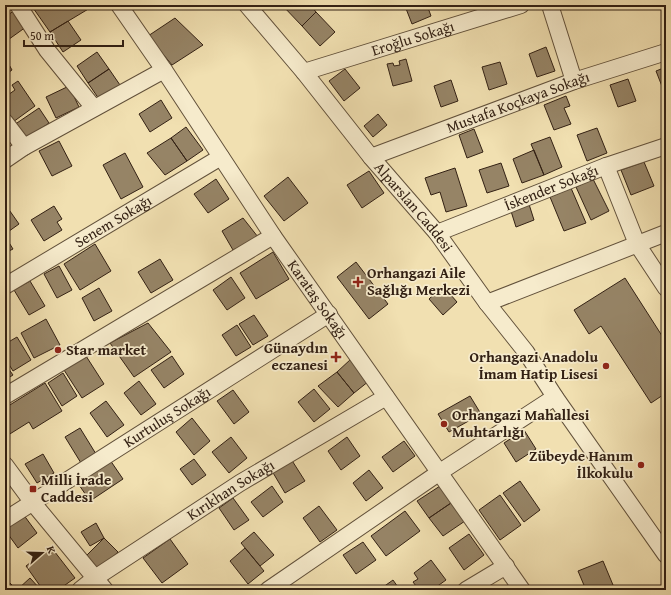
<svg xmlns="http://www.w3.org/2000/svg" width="671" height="595" font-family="'Gentium Book Plus',serif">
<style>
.building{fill:#968466;stroke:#332114}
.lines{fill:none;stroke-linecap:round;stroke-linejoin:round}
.minor-casing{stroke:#62513b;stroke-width:18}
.minor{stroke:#f6ebcc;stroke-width:16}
.poi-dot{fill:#8f2418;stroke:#f6ebcc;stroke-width:1.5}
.labels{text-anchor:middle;stroke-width:3.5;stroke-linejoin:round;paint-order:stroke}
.street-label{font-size:15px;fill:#332114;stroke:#f6ebcc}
.poi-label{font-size:15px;font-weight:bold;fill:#332114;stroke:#f6ebcc;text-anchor:start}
</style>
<rect width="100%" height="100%" fill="#f1e0b1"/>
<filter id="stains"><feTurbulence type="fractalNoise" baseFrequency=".005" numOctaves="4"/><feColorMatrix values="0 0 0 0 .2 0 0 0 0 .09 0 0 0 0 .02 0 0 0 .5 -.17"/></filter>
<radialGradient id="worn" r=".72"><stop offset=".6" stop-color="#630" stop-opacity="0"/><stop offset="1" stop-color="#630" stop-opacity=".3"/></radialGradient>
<path class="building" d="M31,5H95L50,32Z
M282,5H314L312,7L316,12L302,26Z
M407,5H427L431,16L412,24L405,6Z
M15,10L26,27L5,42V17Z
M316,12L335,32L320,46L302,26Z
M175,18L203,45L172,65L148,36Z
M68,21L81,40L63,52L50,32Z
M546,47L555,71L537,77L529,54Z
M97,52L109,69L88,83L77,66Z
M5,53L9,60L7,61L12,70L5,75Z
M406,59L412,81L393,86L387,64L393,63L394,66L400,65L399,61Z
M500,62L507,84L489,90L482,67Z
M666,67V93L665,94L656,71Z
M109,69L120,85L99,99L88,83Z
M345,69L360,88L344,101L329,81Z
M628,79L636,101L618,107L610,85Z
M451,80L458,101L441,107L434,86Z
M18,81L35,106L13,122L5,111V97L15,90L12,85Z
M69,86L79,107L56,118L46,97Z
M566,96L570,106L564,108L571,124L554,130L544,105Z
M161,100L172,118L150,132L139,114Z
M39,108L49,123L25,140L14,125Z
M378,114L387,125L373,137L364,126Z
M186,127L203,150L187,161L171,138Z
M597,128L607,153L587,161L577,135Z
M474,129L483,152L467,158L459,135Z
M550,137L562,167L544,175L531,144Z
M171,138L187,161L165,175L147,153Z
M5,139L10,147L5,150Z
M59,141L72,166L52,176L39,151Z
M534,150L544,175L522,183L513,159Z
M125,153L143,187L121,199L103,165Z
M644,162L654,186L631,195L621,170Z
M501,163L509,186L487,193L479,170Z
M455,168L467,206L446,212L440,192L431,195L425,178Z
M369,171L384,193L362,208L347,185Z
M288,177L308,203L284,221L264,196Z
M216,179L229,199L208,213L194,194Z
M593,179L609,211L591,220L576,187Z
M571,188L586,223L564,231L550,197Z
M528,201L534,220L516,227L510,208Z
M5,204L19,224L5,234Z
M54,206L62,219L57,222L62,230L44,241L31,220Z
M243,218L258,237L245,245L233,250L222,231Z
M8,241L13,249L5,253V243Z
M95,244L111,271L80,290L64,264Z
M273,252L289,279L256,299L240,273Z
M160,259L173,280L151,293L138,272Z
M356,262L388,304L369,319L337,277Z
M59,266L72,290L57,298L44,274Z
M231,277L245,298L227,310L213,290Z
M625,278L666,342V393L651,403L601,326L589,334L574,310Z
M30,281L45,306L29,315L14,290Z
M443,286L457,302L443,315L429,299Z
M99,288L112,311L94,321L82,298Z
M254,315L268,336L253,345L239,324Z
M46,319L60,345L34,358L21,333Z
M148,323L171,352L134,377L110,343Z
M237,325L251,347L236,356L222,335Z
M17,337L31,360L13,371L5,358V344Z
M86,356L104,384L82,398L64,370Z
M172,356L184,374L164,388L151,370Z
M351,359L369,381L354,393L337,372Z
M5,364L13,375L5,380Z
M337,372L354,393L338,407L318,386Z
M63,373L77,396L62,406L48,383Z
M139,381L156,404L141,415L124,393Z
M45,383L62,411L33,429L29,422L5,437V408Z
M314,389L330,409L314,422L298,402Z
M233,390L249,412L234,424L217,401Z
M470,396L481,414L449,432L438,414Z
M106,401L124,425L107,437L90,413Z
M192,418L210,441L194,455L176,432Z
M80,428L96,454L81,463L65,437Z
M524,430L536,449L516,462L504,443Z
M231,437L247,458L229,473L212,452Z
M347,437L360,456L341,470L328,451Z
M404,441L415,456L393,472L382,457Z
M43,454L54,473L37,483L25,464Z
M194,459L206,475L192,485L180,469Z
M291,459L305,481L285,493L272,471Z
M110,460L123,479L90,501L77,482Z
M369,470L383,488L366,501L353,483Z
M520,481L540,510L524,522L503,493Z
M272,486L283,502L263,517L251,502Z
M440,486L451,503L429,518L417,501Z
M500,495L521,525L500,540L479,510Z
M233,498L249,520L234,530L219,508Z
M451,503L465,521L443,536L429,518Z
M319,506L337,530L320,542L303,518Z
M405,511L420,531L386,556L371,536Z
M23,514L37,533L18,548L5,530V527Z
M96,523L104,538L90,546L81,532Z
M254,532L274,555L260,566L241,543Z
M469,534L484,555L464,570L449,548Z
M104,538L118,552L99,570L86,556Z
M170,539L188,564L162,583L143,558Z
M363,542L376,560L356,574L343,555Z
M51,547L75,578L58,590H43L26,566Z
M245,548L264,571L248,584L230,561Z
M431,560L446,580L432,590H419L413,582L418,579L414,573Z
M603,561L613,585L602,590H586L578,571Z
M30,578L41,590H19L18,589Z
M393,580L400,590H379Z
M10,583L17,590H5V588Z"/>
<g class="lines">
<defs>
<g id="minor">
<path d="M18,5L47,50L94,108"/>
<path id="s1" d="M119,5L164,70L273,236L522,590"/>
<path id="s2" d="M247,5L304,72L371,157L437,233L487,303L526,352L555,397L666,555"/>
<path d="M550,5L574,81"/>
<path id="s3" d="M304,72L521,5"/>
<path d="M5,122L24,147"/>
<path id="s4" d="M371,157L574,81L666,52"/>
<path d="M5,160L24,147L164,70"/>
<path d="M606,166L637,244L666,288"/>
<path id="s5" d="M437,233L606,166L666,146"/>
<path id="s6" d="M5,286L221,157"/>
<path d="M487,303L666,233"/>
<path d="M5,396L273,236"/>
<path d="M5,465L33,503L105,590"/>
<path id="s7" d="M5,520L329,314"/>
<path id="s8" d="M80,590L95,578L240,483L386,397"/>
<path d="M268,590L440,472L555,397"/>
<path d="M466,590L506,566"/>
</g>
</defs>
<use href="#minor" class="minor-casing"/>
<use href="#minor" class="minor"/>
</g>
<g class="poi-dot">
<path d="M356 276h4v4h4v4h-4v4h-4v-4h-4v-4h4z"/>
<circle cx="58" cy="350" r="4"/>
<path d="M334 351h4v4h4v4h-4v4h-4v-4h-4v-4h4z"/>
<circle cx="606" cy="366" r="4"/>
<circle cx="444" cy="424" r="4"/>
<circle cx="641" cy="465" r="4"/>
<rect x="29" y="485" width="8" height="8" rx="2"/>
</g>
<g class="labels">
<g class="street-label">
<text dy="5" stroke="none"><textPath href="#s3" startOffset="114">Eroğlu Sokağı</textPath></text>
<text dy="5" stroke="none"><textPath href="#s4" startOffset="157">Mustafa Koçkaya Sokağı</textPath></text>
<text dy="5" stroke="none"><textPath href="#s5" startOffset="123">İskender Sokağı</textPath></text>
<text dy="5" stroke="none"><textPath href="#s2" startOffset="262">Alparslan Caddesi</textPath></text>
<text dy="5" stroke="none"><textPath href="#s6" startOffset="126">Senem Sokağı</textPath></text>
<text dy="5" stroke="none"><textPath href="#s1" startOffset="355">Karataş Sokağı</textPath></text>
<text dy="5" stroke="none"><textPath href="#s7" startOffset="192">Kurtuluş Sokağı</textPath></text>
<text dy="5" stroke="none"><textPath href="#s8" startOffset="181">Kırıkhan Sokağı</textPath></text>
</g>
<g class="poi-label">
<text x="367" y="278">Orhangazi Aile<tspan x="367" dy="17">Sağlığı Merkezi</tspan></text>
<text x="328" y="353" text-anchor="end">Günaydın<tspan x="328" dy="17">eczanesi</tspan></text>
<text x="66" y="355">Star market</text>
<text x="598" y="362" text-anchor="end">Orhangazi Anadolu<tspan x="598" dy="17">İmam Hatip Lisesi</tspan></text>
<text x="452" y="420">Orhangazi Mahallesi<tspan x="452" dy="17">Muhtarlığı</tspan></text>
<text x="633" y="461" text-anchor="end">Zübeyde Hanım<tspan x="633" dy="17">İlkokulu</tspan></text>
<text x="41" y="485">Milli İrade<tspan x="41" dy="17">Caddesi</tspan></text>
</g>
</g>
<rect width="671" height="595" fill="none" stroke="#f1e0b1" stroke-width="20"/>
<rect x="6" y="6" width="659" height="583" fill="none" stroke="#332114" stroke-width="2"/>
<rect x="10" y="10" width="651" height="575" fill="none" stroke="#332114"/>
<g transform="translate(42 553) rotate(70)" stroke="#f6ebcc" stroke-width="3" paint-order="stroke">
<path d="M0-3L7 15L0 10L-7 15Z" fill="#332114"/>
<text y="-6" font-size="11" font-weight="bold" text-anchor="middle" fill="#332114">K</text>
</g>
<path d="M24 40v6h99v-6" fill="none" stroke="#332114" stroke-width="2"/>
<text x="30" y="40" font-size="12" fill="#332114" stroke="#f6ebcc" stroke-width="3" paint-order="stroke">50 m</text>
<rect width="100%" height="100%" filter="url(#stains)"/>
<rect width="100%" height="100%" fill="url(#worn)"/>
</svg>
